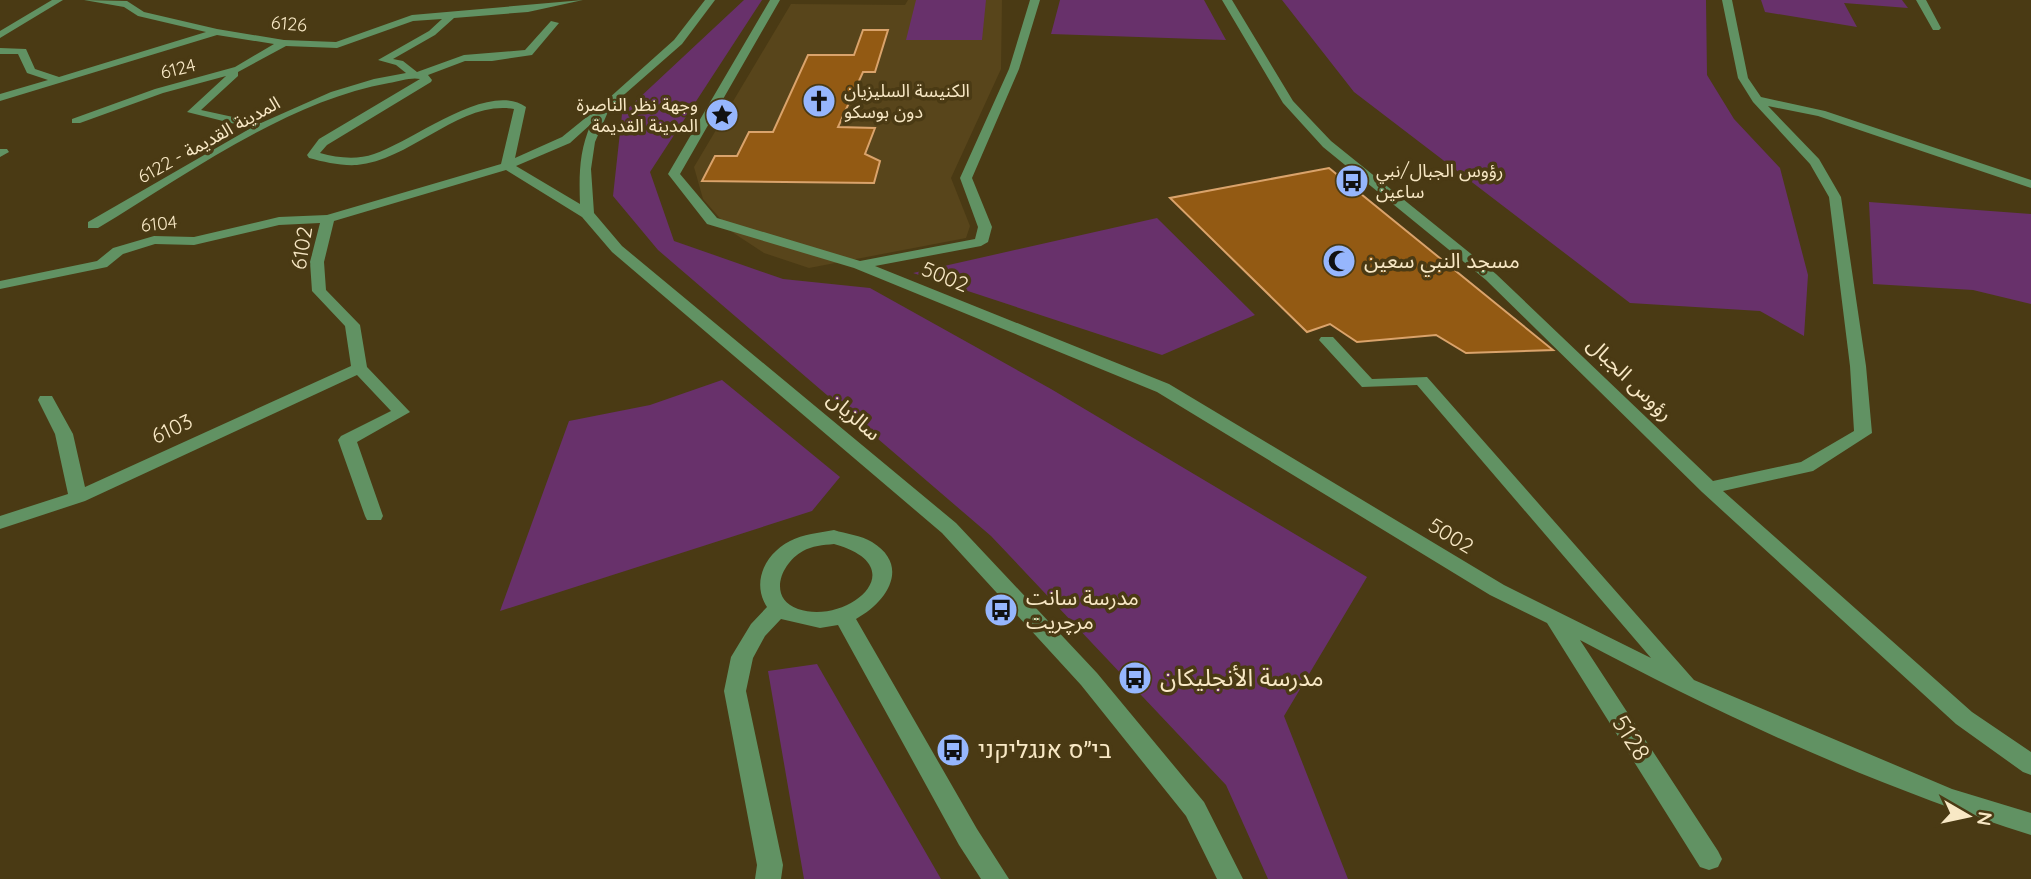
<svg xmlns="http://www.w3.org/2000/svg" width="2031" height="879" font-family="Quicksand,'Noto Sans Arabic',Heebo,sans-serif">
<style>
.built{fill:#58451b}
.green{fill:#68316b}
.building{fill:#935a13;stroke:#daa36b;stroke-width:2}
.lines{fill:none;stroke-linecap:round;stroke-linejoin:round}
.minor{fill:#619263;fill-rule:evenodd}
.labels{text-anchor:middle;stroke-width:7;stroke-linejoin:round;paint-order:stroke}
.far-street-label{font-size:18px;fill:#f8e8c5;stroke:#4a3a14}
.far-poi-label{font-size:18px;fill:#f8e8c5;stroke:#4a3a14;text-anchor:start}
.street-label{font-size:21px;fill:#f8e8c5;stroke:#4a3a14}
.poi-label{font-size:21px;fill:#f8e8c5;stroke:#4a3a14;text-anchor:start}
.near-poi-label{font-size:24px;fill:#f8e8c5;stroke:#4a3a14;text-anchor:start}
.near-street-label{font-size:24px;fill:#f8e8c5;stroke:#4a3a14}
</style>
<rect width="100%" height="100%" fill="#4a3a14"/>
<path class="built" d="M908,0H1002L1001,69L951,178L970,226L966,238L809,268L764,253L732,232L703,199L694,167L791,4L905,5Z"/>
<path class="green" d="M744,0H762L650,172L674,241L783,279L870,288L1051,389L1367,577L1284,716L1348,879H1268L1226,785L991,536L658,250L613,196L622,114Z
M916,0H986L982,40H906Z
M1060,0H1204L1226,40L1051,34Z
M1282,0H1706L1707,75L1734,119L1780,168L1808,275L1804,336L1760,311L1630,303L1354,92Z
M1761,0H1902L1908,8L1844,3L1857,27L1765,12Z
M1869,202L2031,214V304L1973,290L1873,284Z
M1157,218L1255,315L1162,355L913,273Z
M722,380L840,477L812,511L500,611L569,421L650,405Z
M817,664L941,879H804L768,671Z"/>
<path class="building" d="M863,30H888L875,72H863L838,127L875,128L865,154L880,161L874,183L702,181L715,156H737L749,132H773L808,55H854Z
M1329,168L1553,350L1466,353L1436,335L1357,342L1330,324L1307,332L1170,198Z"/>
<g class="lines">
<path class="minor" d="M52,0H63L0,38V31Z
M84,0L127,1L144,12L217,29L284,40L336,42L412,15L583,0L528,12L454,18L435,35L393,59L403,61L417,72L464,55L525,50L551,21L559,23L532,55L492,61H465L428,75L432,80L431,82L327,145L320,153C338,158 357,160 374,154C412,142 488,80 526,107L515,158L562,137L599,107L674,40L705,0H715L682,44L610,107L595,142L591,169L594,213L622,246L956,523L1097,673L1204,802L1243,879H1217L1186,816L1081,685L942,533L612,252L582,217L506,170L334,221L324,262L326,290L360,325L367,367L410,412L357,442L383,516L381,520H367L365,516L338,440L341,436L391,411L357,375L85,501L0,529V516L68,494L55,434L38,400L40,396H52L73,434L85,487L351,366L345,326L312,291L310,262L320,223L279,225L194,245L155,244L123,254L107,267L0,289V281L97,261L113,248L154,236L194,237L279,217L327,215L501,164L514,109C460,100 412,160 357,165C341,166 324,162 309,158L307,155L319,139L420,79C412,77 399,81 389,83C287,101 186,175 98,228H88V222L251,128L187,112L226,76L163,93L80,123H72V119L155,89L235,67L274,44L217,35L0,101V94L48,80L27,73L18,54H0V48L26,49L35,69L59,77L206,32L138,16L124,7ZM442,19L429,31L378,60L396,65L406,73L374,79L331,92L261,123L201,110L238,76V72L286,46L337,48L413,21ZM591,124C579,151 579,175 580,204L516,166L570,143Z
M770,0H780L680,174L717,218L860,261L975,239L978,227L960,178L1009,69L1030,0H1040L1019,69L972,178L992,227L988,242L981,246L875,266L1169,384L1504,585L1651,658L1417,385L1362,387L1319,340L1321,337H1333L1372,379L1427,377L1694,680L1952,789L2031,813V835C1875,786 1724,717 1580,640L1718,851L1722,859L1718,867L1709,870L1700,867L1547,623L1490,595L1157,392L854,268L707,224L668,174Z
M1222,0H1232L1293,101L1331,141L1496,274L1713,481L1801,462L1854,431L1850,366L1829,197L1810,164L1753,102L1738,78L1722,0H1732L1748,78L1761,97L1825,111L2031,180V188L1818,116L1768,106L1819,159L1841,197L1866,366L1872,433L1813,471L1723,491L1972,712L2031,752V775L2023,772L1956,724L1702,492L1486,280L1323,147L1283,103Z
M1916,0H1926L1941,28L1939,30H1933Z
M0,149H7L9,152L0,157Z
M834,530C846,534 861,535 872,542C911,566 887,602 856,619L977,829L1009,879H981L959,845L838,625L820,628L781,619L765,636L753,658L746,691L783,865L781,879H755L757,865L724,691L731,657L751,624L767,607C751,582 765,554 790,541C803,534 819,533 834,530ZM834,544C917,567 847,626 798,609C767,598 781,563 803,551C812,546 823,545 834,544Z"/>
</g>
<defs>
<symbol id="church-disc" viewBox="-11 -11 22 22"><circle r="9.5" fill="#96b6fd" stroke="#4a3a14"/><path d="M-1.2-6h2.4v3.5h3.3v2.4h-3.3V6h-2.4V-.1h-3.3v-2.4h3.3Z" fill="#111"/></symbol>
<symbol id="sight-disc" viewBox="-11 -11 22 22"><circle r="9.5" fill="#96b6fd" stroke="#4a3a14"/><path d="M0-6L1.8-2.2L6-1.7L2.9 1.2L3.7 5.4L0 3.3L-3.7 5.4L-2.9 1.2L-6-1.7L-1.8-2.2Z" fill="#111"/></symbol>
<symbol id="bus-disc" viewBox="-11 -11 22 22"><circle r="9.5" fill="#96b6fd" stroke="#4a3a14"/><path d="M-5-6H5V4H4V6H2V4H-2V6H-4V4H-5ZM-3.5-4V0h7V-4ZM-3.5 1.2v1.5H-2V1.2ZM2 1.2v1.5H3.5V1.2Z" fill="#111"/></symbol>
<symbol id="mosque-disc" viewBox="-11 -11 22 22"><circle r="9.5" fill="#96b6fd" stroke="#4a3a14"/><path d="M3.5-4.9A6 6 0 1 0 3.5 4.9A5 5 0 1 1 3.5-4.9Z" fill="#111"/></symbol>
</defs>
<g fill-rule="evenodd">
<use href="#church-disc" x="800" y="82" width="38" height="38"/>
<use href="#sight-disc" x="703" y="96" width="38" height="38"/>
<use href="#bus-disc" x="1333" y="162" width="38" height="38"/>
<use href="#mosque-disc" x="1320" y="242" width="38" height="38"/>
<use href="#bus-disc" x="982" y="591" width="38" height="38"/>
<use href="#bus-disc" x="1116" y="659" width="38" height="38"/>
<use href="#bus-disc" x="934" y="731" width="38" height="38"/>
</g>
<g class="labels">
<g class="far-street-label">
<text transform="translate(289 24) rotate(5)" y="6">6126</text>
<text transform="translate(178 69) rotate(-14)" y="6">6124</text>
<text transform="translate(209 140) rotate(-29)" y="6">المدينة القديمة - 6122</text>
<text transform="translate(159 224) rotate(-6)" y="6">6104</text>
</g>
<g class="far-poi-label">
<text x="844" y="97">الكنيسة السليزيان<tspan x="844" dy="21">دون بوسكو</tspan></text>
<text x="698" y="111" text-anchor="end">وجهة نظر الناصرة<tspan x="698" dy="21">المدينة القديمة</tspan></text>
<text x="1376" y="177">رؤوس الجبال/نبي<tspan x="1376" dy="21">ساعين</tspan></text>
</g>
<g class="street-label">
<text transform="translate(302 248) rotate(-81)" y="7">6102</text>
<text transform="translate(945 277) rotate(22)" y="7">5002</text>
<text transform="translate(1630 379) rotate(44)" y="7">رؤوس الجبال</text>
<text transform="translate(854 416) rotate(41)" y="7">سالزيان</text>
<text transform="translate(172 429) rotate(-25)" y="7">6103</text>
<text transform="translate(1451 536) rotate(31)" y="7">5002</text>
</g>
<g class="poi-label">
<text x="1364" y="268">مسجد النبي سعين</text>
<text x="1026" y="605">مدرسة سانت<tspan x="1026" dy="24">مرچريت</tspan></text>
</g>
<g class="near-poi-label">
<text x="1160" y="686">مدرسة الأنجليكان</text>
<text x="978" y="758">בי״ס אנגליקני</text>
</g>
<g class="near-street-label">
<text transform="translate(1631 738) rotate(57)" y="8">5128</text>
</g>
</g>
<g transform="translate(1968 816) rotate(99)" stroke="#4a3a14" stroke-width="5" paint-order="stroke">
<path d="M0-5L12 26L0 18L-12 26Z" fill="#f8e8c5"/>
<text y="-10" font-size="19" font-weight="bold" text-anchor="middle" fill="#f8e8c5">N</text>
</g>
</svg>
